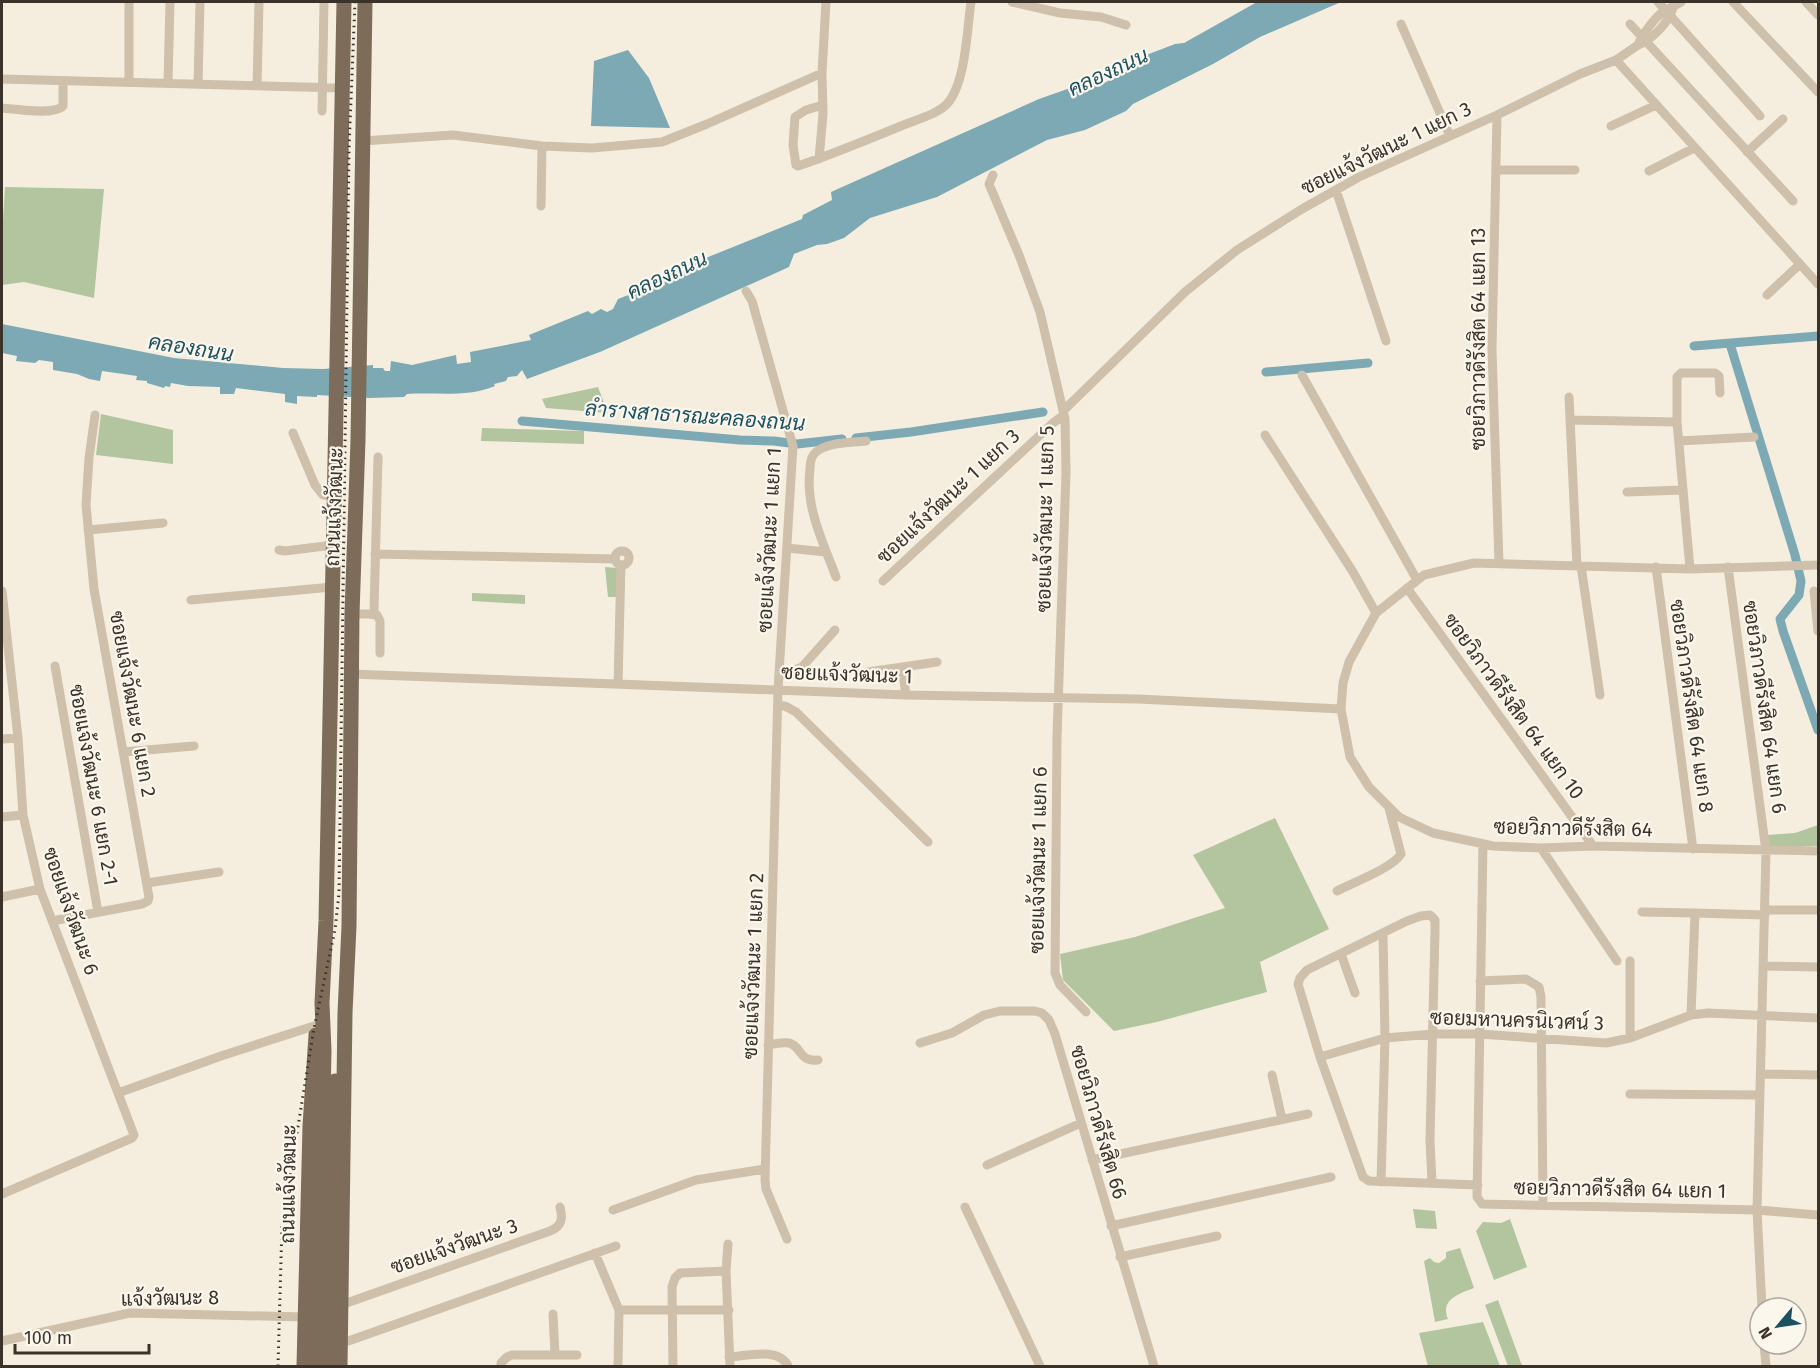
<svg xmlns="http://www.w3.org/2000/svg" width="1820" height="1368" font-family="'Fira Sans',Sarabun,sans-serif">
<style>
.green{fill:#b2c59e}
.water{fill:#7ca9b4}
.lines{fill:none;stroke-linecap:round;stroke-linejoin:round}
.canal{stroke:#7ca9b4;stroke-width:9}
.minor{stroke:#cec0aa;stroke-width:9}
.primary{stroke:#7e6c5a;stroke-width:15}
.rail{stroke:#3b322a;stroke-width:3;stroke-dasharray:1.5 4.5;stroke-linecap:butt}
.labels{text-anchor:middle;stroke-width:4.5;stroke-linejoin:round;paint-order:stroke}
.street-label{font-size:20px;fill:#3b322a;stroke:#fbf7ed}
.water-label{font-size:21px;font-style:italic;fill:#1c5160;stroke:#fbf7ed}
</style>
<rect width="100%" height="100%" fill="#f5eedf"/>
<path class="green" d="M5,187L104,189L94,298L24,282L2,285V237Z
M598,387L608,413L546,408L542,399Z
M101,414L173,430V464L96,455Z
M482,428L584,431V444L481,441Z
M605,567L618,568L617,597H608Z
M472,593L525,595V604L472,601Z
M1275,818L1329,929L1260,962L1267,992L1157,1022L1114,1031L1063,980L1060,954L1135,937L1225,908L1193,855Z
M1818,825V846H1769L1768,835L1795,833Z
M1413,1209L1435,1211L1437,1229L1416,1228Z
M1510,1219L1527,1267L1494,1280L1476,1231L1483,1222L1501,1223Z
M1460,1248L1474,1288C1458,1294 1440,1300 1448,1319L1435,1322L1424,1261L1430,1258L1434,1262L1439,1263L1446,1258V1252Z
M1498,1300L1521,1363L1523,1366H1508L1485,1305Z
M1483,1322L1500,1366H1428L1419,1333Z"/>
<path class="water" d="M1257,2H1341L1260,37L1213,64L1133,104L1126,111L1085,130L1047,140L937,197L870,218L844,238L827,244L817,245L794,254L789,267L600,352L527,379L522,370L517,376L508,377L506,381L494,384L495,386C466,398 437,392 407,394L404,397L369,398L317,395V397L297,396V404L285,402V394L236,388L234,394H220V387L188,386L171,383L170,387L165,386L164,388L147,383V381L136,380L137,376L102,371L100,381L89,379L77,374L53,370V362L39,360L35,363L16,361L17,356L2,353V324L174,358L283,368L323,369L373,365V368H383L385,371H390L391,361L412,365L456,355L457,364L471,362L470,352L531,340L529,335L588,311L592,314L601,309L607,312L613,309L618,299L654,285L658,288L665,285L664,279L676,273L693,270L691,264L802,219L803,215L832,200L831,192L1039,99L1090,81L1104,83L1130,70L1141,57L1175,44L1184,43Z
M628,50L649,78L670,128L591,126L594,61Z"/>
<g class="lines">
<path class="canal" d="M1730,344L1795,555L1801,581L1799,595L1780,619L1783,631L1818,730
M1694,346L1818,336
M1266,372L1368,363
M522,421L740,440L774,441L797,444L842,439
M856,438L911,432L1043,412"/>
<path class="minor" d="M1012,2L1060,13L1101,17L1126,25
M1658,2L1760,116
M1733,2L1818,92
M1806,2L1818,15
M1673,8C1668,23 1652,40 1638,45C1642,35 1655,17 1664,11C1670,7 1675,6 1681,2
M1401,24L1450,136
M1630,24L1793,201
M1616,60L1818,284
M2,79L342,88
M129,82V2
M168,83L170,2
M198,84L200,2
M257,86L259,2
M823,105L806,110L795,117L793,145L796,165L798,166C833,154 867,140 901,126C915,120 936,115 947,104C966,83 967,29 971,2
M2,108C16,109 53,116 63,106V81
M322,111L324,2
M1497,115L1492,350L1499,563
M1611,126L1656,105
M362,141L453,135L542,146L592,148L662,142L707,124L822,73
M1747,152L1783,119
M819,159L823,114L822,73L826,2
M1497,170H1575
M1649,171L1694,148
M993,175L989,184L1019,255L1040,312L1065,419L1066,473L1057,736L1055,973L1060,985L1086,1012
M1336,190L1386,341
M541,206L542,146
M746,291L752,301L793,446L778,690L765,1180L766,1189L787,1239
M1767,295L1800,264
M1302,375L1417,580
M1569,397L1577,566
M1063,411L1185,292L1237,250L1302,209L1359,177L1497,115L1580,74L1616,60L1638,45
M1571,420L1677,422
M293,433L315,485L323,495L334,496
M1265,435L1353,572L1376,613
M1679,441L1754,437
M1627,492L1683,490
M88,530L163,523
M787,548L826,552
M279,550L285,551L333,545
M615 558a7 7 0 1 1 14 0a7 7 0 1 1-14 0Z
M375,554L615,559
M1818,565L1690,569L1474,563L1424,575L1376,613L1349,662L1343,683L1341,709L1350,757L1369,787L1399,817L1433,833L1493,846L1541,848L1593,846L1818,851
M1581,566L1600,695
M1656,567L1693,849
M1728,567L1766,851L1757,1210L1762,1308
M1690,569L1677,422V377L1681,373H1715L1719,376L1720,393
M836,577C823,542 805,507 810,469C810,463 811,456 816,452C827,442 851,443 866,441
M883,581L1053,423L1064,415
M1407,588L1593,846
M2,591L18,738L23,815L40,889L134,1135L132,1138L2,1194
M1814,591L1818,631
M191,600L332,587
M352,614H371L374,611L378,457
M368,614L377,615L380,621V653
M55,666L98,912
M902,667L906,695
M861,673L937,662
M351,674L906,695L1138,699L1341,709
M780,676L802,667L835,630
M618,684L621,565
M778,706H785L796,712L928,842
M2,739L18,738
M123,752L194,746
M2,817L23,815
M1483,844L1477,1197L1482,1204L1757,1210L1818,1215
M1541,848L1617,961
M147,883L219,872
M1337,891C1354,882 1391,869 1401,854L1389,808
M2,897L40,889
M1765,910H1818
M1642,912L1695,913
M52,921L142,904L148,901L149,897L94,589L86,505L89,458L95,415
M1341,954L1355,993
M1630,961V1038
M1763,966L1818,967
M1480,981L1526,979L1539,987L1541,997L1543,1205
M1691,1015L1695,913L1765,915
M920,1043L952,1033L984,1015L1000,1011H1035L1042,1013L1049,1020L1055,1034L1154,1366
M768,1045C775,1044 783,1042 789,1043C802,1046 798,1062 818,1060
M1320,1057L1385,1038L1434,1034H1480L1606,1043L1630,1038L1691,1015L1708,1013L1818,1018
M1761,1074L1818,1075
M1272,1075L1282,1119
M118,1093L221,1056L317,1025
M1630,1094L1760,1095
M1092,1160L1308,1114
M987,1165L1081,1123
M1381,1182L1385,1038L1383,935
M1432,1182L1430,1140L1435,931V920L1430,915L1421,916L1407,921L1307,970L1300,978L1298,984L1320,1057L1363,1177L1369,1181L1478,1185
M965,1207L1040,1366
M613,1210L696,1180L765,1169
M1111,1226L1331,1177
M728,1244L726,1271L730,1366
M595,1253L619,1310L618,1366
M1120,1257L1217,1236
M341,1305L550,1231C562,1226 563,1219 560,1207
M619,1310H729
M553,1314L555,1355
M2,1341L130,1313L305,1317
M340,1344L616,1246
M1764,1344L1766,1366
M729,1357C747,1356 779,1347 788,1366
M501,1366V1363L507,1357L512,1355H577
M673,1366L672,1287L675,1278L680,1273L726,1271"/>
<path class="primary" d="M304,1366L310,1126L316,1035
M317,1366L324,1051L322,1003L326,921L344,2
M328,1366L335,1081
M340,1366L345,1013L349,926L352,614L358,440L365,2"/>
<path class="rail" d="M278,1366L282,1225L314,1028L335,930L339,893L349,148L355,2"/>
</g>
<g class="labels">
<g class="street-label">
<text transform="translate(1386 148) rotate(-26)" y="7">ซอยแจ้งวัฒนะ 1 แยก 3</text>
<text transform="translate(1478 339) rotate(-90)" y="7">ซอยวิภาวดีรังสิต 64 แยก 13</text>
<text transform="translate(948 496) rotate(-43)" y="7">ซอยแจ้งวัฒนะ 1 แยก 3</text>
<text transform="translate(334 507) rotate(-88)" y="7">ถนนแจ้งวัฒนะ</text>
<text transform="translate(1045 519) rotate(-89)" y="7">ซอยแจ้งวัฒนะ 1 แยก 5</text>
<text transform="translate(769 540) rotate(-87)" y="7">ซอยแจ้งวัฒนะ 1 แยก 1</text>
<text transform="translate(847 674) rotate(2)" y="7">ซอยแจ้งวัฒนะ 1</text>
<text transform="translate(133 704) rotate(80)" y="7">ซอยแจ้งวัฒนะ 6 แยก 2</text>
<text transform="translate(1514 706) rotate(54)" y="7">ซอยวิภาวดีรังสิต 64 แยก 10</text>
<text transform="translate(1692 706) rotate(82)" y="7">ซอยวิภาวดีรังสิต 64 แยก 8</text>
<text transform="translate(1765 707) rotate(82)" y="7">ซอยวิภาวดีรังสิต 64 แยก 6</text>
<text transform="translate(94 785) rotate(80)" y="7">ซอยแจ้งวัฒนะ 6 แยก 2-1</text>
<text transform="translate(1573 828) rotate(1)" y="7">ซอยวิภาวดีรังสิต 64</text>
<text transform="translate(1038 860) rotate(-89)" y="7">ซอยแจ้งวัฒนะ 1 แยก 6</text>
<text transform="translate(71 911) rotate(71)" y="7">ซอยแจ้งวัฒนะ 6</text>
<text transform="translate(753 966) rotate(-88)" y="7">ซอยแจ้งวัฒนะ 1 แยก 2</text>
<text transform="translate(1517 1020) rotate(2)" y="7">ซอยมหานครนิเวศน์ 3</text>
<text transform="translate(1099 1122) rotate(74)" y="7">ซอยวิภาวดีรังสิต 66</text>
<text transform="translate(288 1184) rotate(-89)" y="7">ถนนแจ้งวัฒนะ</text>
<text transform="translate(1620 1189) rotate(1)" y="7">ซอยวิภาวดีรังสิต 64 แยก 1</text>
<text transform="translate(454 1246) rotate(-19)" y="7">ซอยแจ้งวัฒนะ 3</text>
<text transform="translate(170 1298) rotate(-1)" y="7">แจ้งวัฒนะ 8</text>
</g>
<g class="water-label">
<text transform="translate(1108 72) rotate(-25)" y="7">คลองถนน</text>
<text transform="translate(667 275) rotate(-25)" y="7">คลองถนน</text>
<text transform="translate(191 348) rotate(9)" y="7">คลองถนน</text>
<text transform="translate(695 416) rotate(4)" y="7">ลำรางสาธารณะคลองถนน</text>
</g>
</g>
<rect width="1820" height="1368" fill="none" stroke="#3b322a" stroke-width="6"/>
<g transform="translate(1778 1326) rotate(241)"><circle r="28" fill="#fbf7ed" stroke="#aea89f" stroke-width="1.5"/>
<path d="M0-4.5L10 22L0 15L-10 22Z" fill="#1c5160"/>
<text y="-9" font-size="16" font-weight="bold" text-anchor="middle" fill="#3b322a">N</text>
</g>
<path d="M15 1344v9h134v-9" fill="none" stroke="#3b322a" stroke-width="3"/>
<text x="24" y="1344" font-size="18" fill="#3b322a" stroke="#fbf7ed" stroke-width="4.5" paint-order="stroke">100 m</text>
</svg>
